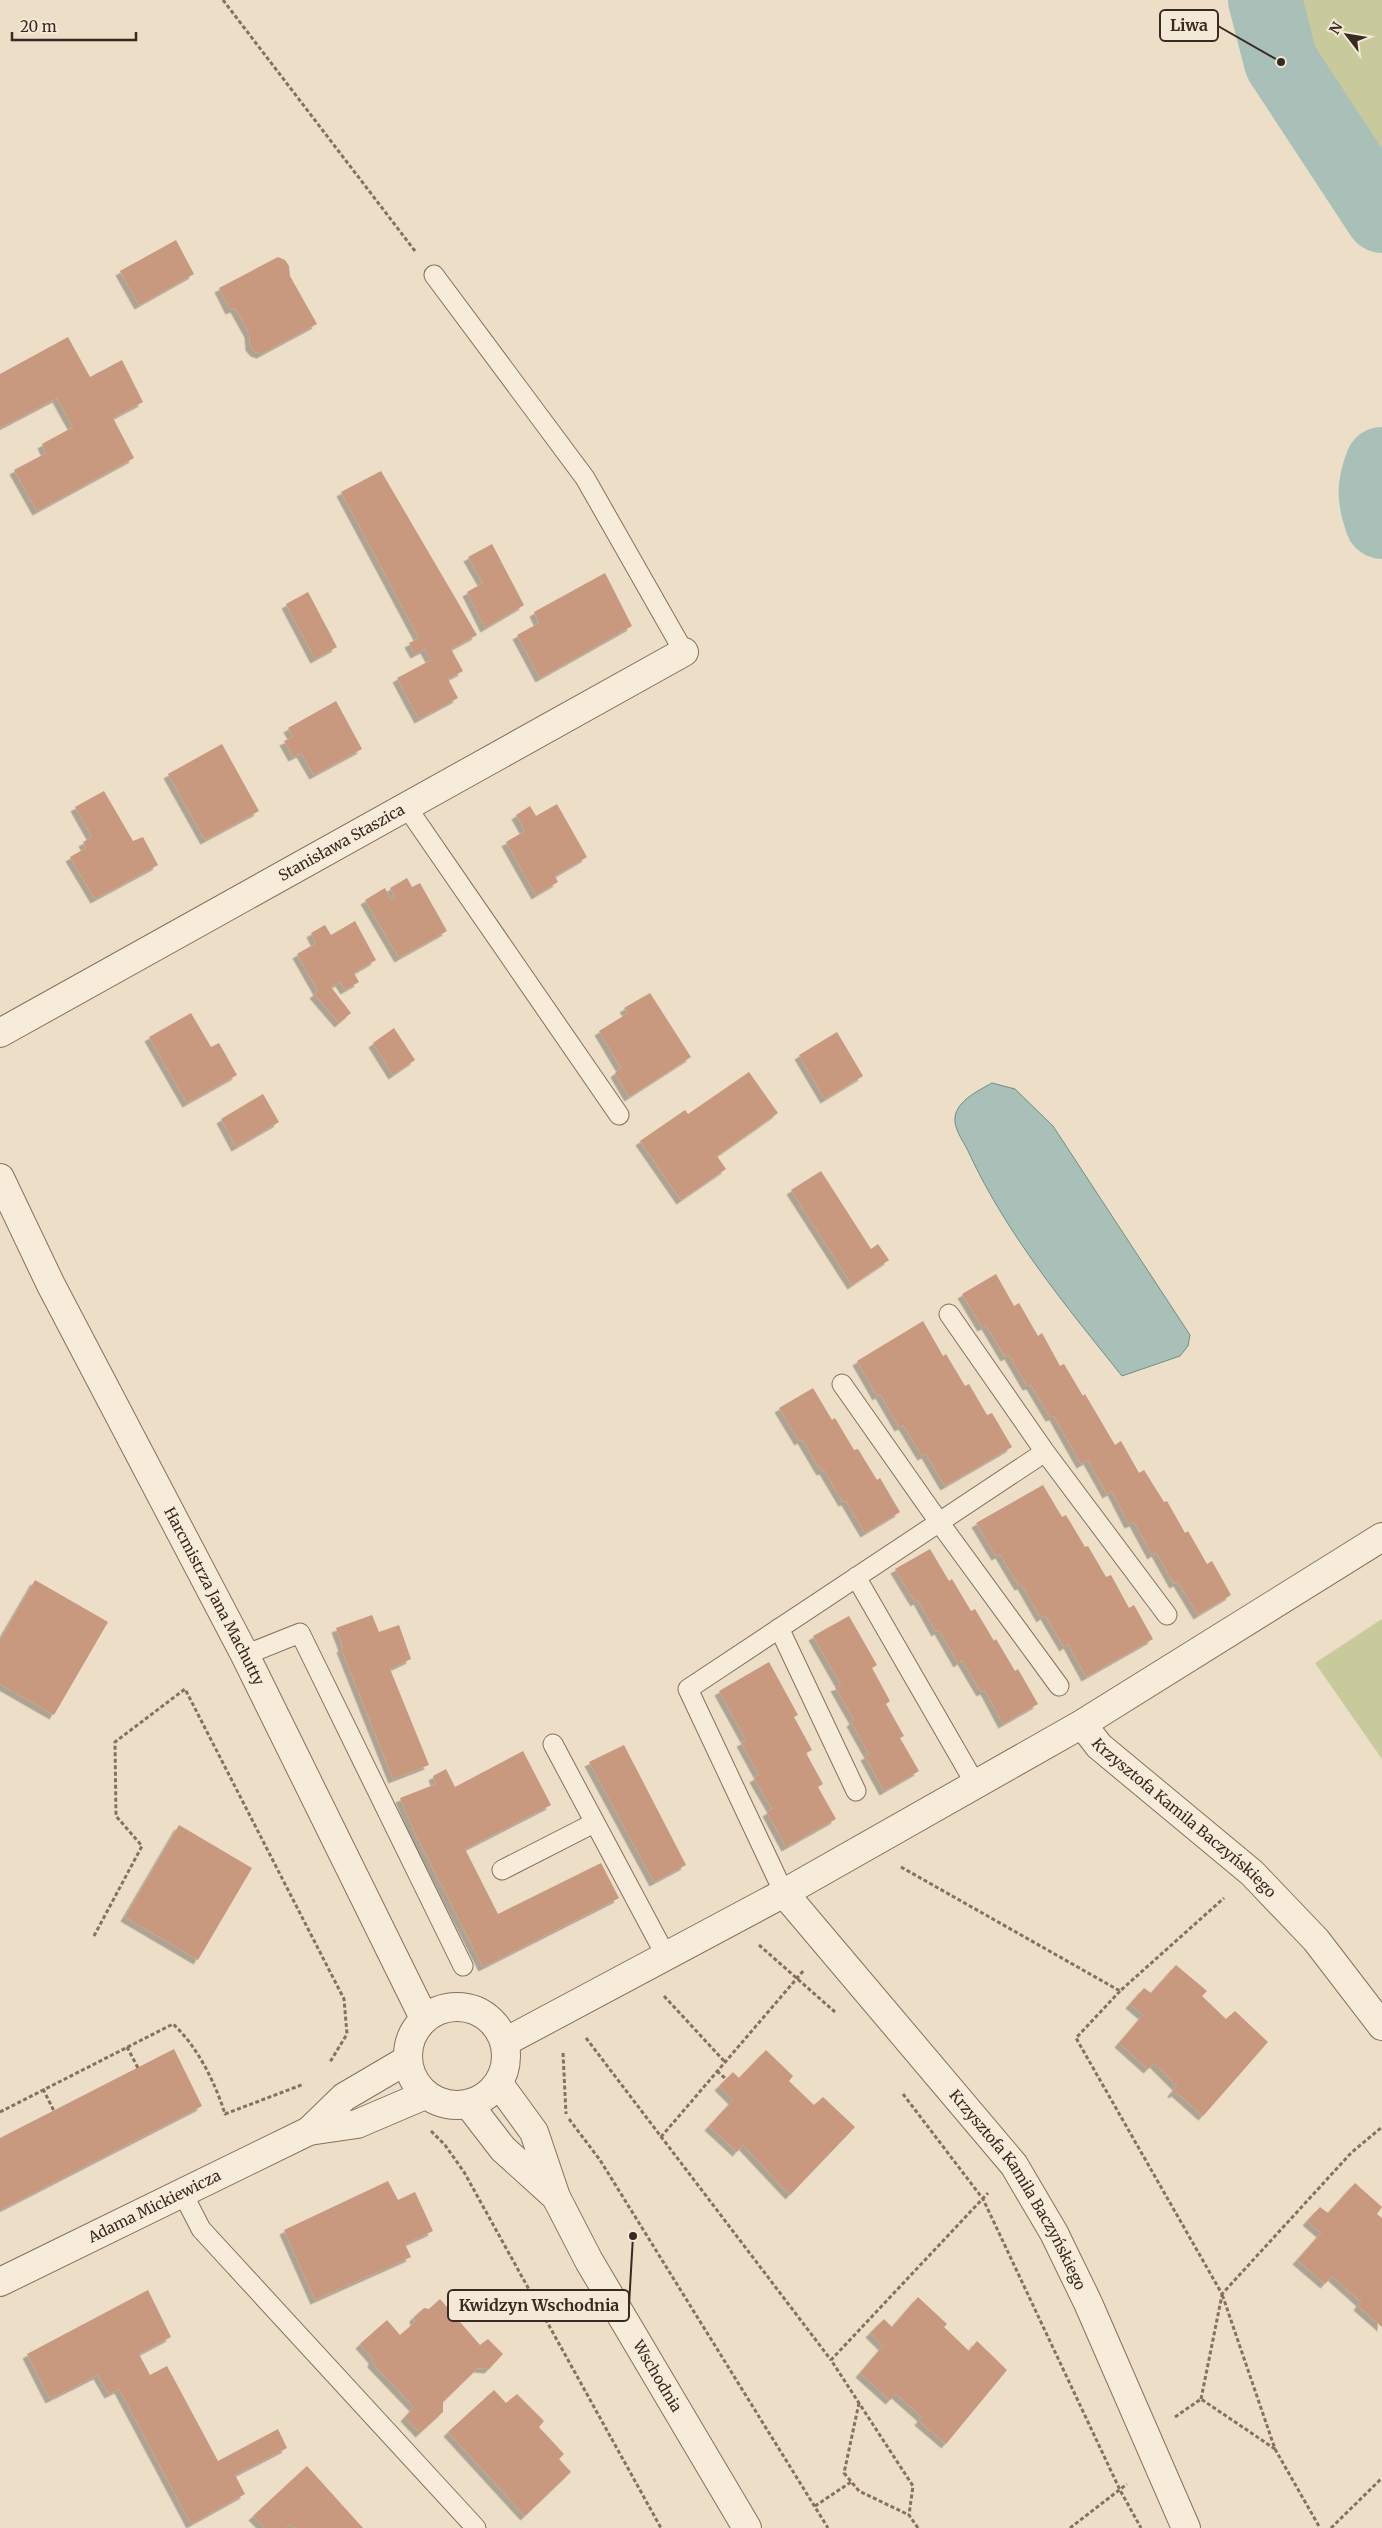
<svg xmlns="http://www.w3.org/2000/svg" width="1382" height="2528" font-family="Merriweather,serif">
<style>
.green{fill:#c8ca9b}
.water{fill:#a8c0b7;stroke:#6f8e84}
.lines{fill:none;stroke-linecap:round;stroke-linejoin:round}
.river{stroke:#a8c0b7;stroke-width:74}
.building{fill:#c8987f;filter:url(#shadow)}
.lane-casing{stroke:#87705d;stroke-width:21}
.street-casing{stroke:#87705d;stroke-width:30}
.path{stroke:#87705d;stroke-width:3;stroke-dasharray:4 2.5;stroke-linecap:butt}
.lane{stroke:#f7ecda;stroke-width:19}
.street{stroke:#f7ecda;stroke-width:28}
.labels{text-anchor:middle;stroke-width:4;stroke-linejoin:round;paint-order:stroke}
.street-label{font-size:15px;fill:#382a20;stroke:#f4e9d6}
.leader{fill:none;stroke:#382a20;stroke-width:2}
.callout-dot{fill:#382a20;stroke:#f4e9d6;stroke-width:2}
.callout{fill:#f4e9d6;stroke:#382a20;stroke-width:2}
.callout-label{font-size:16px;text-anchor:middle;font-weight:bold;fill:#382a20}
</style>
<defs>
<filter id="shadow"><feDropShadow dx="-4.5" dy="4.5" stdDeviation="0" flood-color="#0004"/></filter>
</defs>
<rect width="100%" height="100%" fill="#ecdec7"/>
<path class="green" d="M1296,0H1382V168L1322,72Z
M1382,1619V1759L1315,1663Z"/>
<path class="water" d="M992,1083L1015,1089L1053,1126L1190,1335L1188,1346L1180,1356L1122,1376C1066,1306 1007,1235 969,1153C965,1144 956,1132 955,1122C953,1102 978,1091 992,1083Z"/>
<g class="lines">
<path class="river" d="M1265,0L1281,62L1382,216
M1382,464C1373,487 1374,499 1382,522"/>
</g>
<path class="building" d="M176,240L194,274L139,305L120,271Z
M278,257L285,260L289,266L290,276L317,324L261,354L255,352L250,346L249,333L235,308L230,310L219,288Z
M68,337L90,377L122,360L143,402L113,418L134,458L37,511L14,470L46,453L42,444L73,427L57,398L0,428V374Z
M381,471L477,635L451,649L463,671L448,679L458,698L419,719L397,678L431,660L425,649L415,654L409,643L419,638L341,492Z
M492,544L524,605L485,628L467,592L483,583L468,557Z
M605,573L632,626L540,678L517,635L539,623L534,612Z
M308,592L337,647L315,659L286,604Z
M336,701L362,749L314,775L301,753L293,757L284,741L293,737L288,728Z
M222,744L259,811L205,840L168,774Z
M104,791L133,841L143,837L158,865L95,899L70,857L86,848L83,842L92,837L75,807Z
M557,804L587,857L555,876L558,882L536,895L506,842L525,831L516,815L530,806L536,816Z
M407,878L412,887L420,883L447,931L399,958L365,900L385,888L391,900L395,898L390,888Z
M355,921L376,960L354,973L359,982L345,990L340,982L331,987L351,1013L339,1023L314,994L318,991L297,954L316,943L311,933L325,925L331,935Z
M650,993L691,1057L629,1097L615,1073L621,1068L599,1031L628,1013L624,1008Z
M191,1013L211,1047L219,1043L237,1075L187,1103L149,1037Z
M394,1028L415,1060L393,1075L373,1043Z
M837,1032L863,1076L825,1099L799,1055Z
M749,1072L778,1113L717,1156L726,1169L681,1200L640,1141L685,1110L688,1114Z
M263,1094L279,1122L236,1147L221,1119Z
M821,1171L871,1249L878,1244L889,1260L852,1285L791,1190Z
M996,1274L1014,1306L1019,1303L1038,1336L1042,1333L1060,1366L1064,1364L1083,1396L1085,1394L1115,1445L1121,1441L1139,1473L1144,1470L1164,1502L1167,1501L1185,1533L1188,1531L1207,1564L1212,1561L1231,1595L1198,1615L1178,1582L1174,1584L1156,1552L1152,1555L1134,1522L1129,1524L1112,1491L1107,1494L1088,1460L1081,1464L1054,1416L1050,1417L1031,1385L1027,1386L1009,1355L1005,1357L986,1325L982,1327L962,1294Z
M923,1321L943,1356L946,1354L965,1386L969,1384L987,1415L992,1413L1012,1447L945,1486L926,1454L922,1456L903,1425L899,1427L880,1394L877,1396L857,1361Z
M813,1388L832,1420L835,1418L854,1450L858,1449L877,1480L880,1478L900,1512L865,1533L846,1501L843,1502L824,1470L821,1471L802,1439L799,1441L779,1408Z
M1043,1485L1062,1517L1066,1515L1085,1547L1088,1546L1106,1577L1111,1575L1129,1608L1134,1605L1153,1639L1086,1677L1068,1644L1064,1647L1045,1615L1041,1618L1022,1585L1019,1586L1000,1554L996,1556L976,1523Z
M930,1549L949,1581L952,1579L971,1611L975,1609L994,1641L996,1639L1015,1671L1018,1669L1038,1704L1003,1724L985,1690L981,1692L962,1660L958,1663L939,1630L936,1632L918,1600L915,1602L895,1569Z
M35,1580L108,1622L54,1715L0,1684V1640Z
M372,1615L379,1632L399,1625L411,1659L390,1669L429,1765L393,1779L341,1648L343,1647L336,1628Z
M849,1616L877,1665L872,1668L890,1701L886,1704L904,1736L900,1738L919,1771L884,1791L865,1756L869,1754L851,1722L854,1720L835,1687L841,1685L813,1636Z
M769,1662L798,1715L794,1717L812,1750L806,1753L823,1784L818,1787L836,1819L786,1847L767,1812L772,1809L754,1778L759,1775L741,1742L746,1740L719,1691Z
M624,1745L686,1865L654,1882L589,1762Z
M523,1751L551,1805L465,1849L498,1914L601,1863L619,1898L483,1967L415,1833L400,1798L436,1784L433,1776L446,1769L455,1787Z
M179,1825L252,1868L198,1960L125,1917Z
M1176,1965L1207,1991L1202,1996L1226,2019L1235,2011L1268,2042L1203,2116L1176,2092L1173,2094L1172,2092L1177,2086L1154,2063L1148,2069L1119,2043L1143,2015L1130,2004L1144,1988L1151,1993Z
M174,2049L202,2106L0,2210V2138Z
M766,2050L793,2076L789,2081L814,2105L823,2097L855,2127L790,2195L743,2145L737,2152L709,2126L733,2100L719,2086L733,2072L739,2078Z
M388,2181L398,2200L415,2192L433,2231L405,2244L411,2257L315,2300L284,2230Z
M1355,2183L1382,2207L1377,2214L1382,2218V2327L1358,2306L1361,2302L1332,2276L1325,2284L1297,2260L1321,2233L1307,2221L1320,2207L1328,2213Z
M148,2290L171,2337L139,2354L150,2375L167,2366L218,2461L278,2429L287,2448L235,2475L245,2494L191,2524L119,2389L109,2394L98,2375L50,2399L27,2354Z
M918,2297L947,2324L944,2327L969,2351L977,2341L1007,2370L946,2444L919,2421L922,2417L896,2394L890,2400L860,2373L883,2346L870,2333L884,2319L892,2327Z
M440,2299L480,2345L488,2339L503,2354L489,2369L478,2368L443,2402V2412L420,2433L405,2417L414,2407L372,2363L373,2359L360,2344L387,2320L400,2335L415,2322L414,2317L424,2308L429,2309Z
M494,2390L506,2403L517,2394L544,2421L539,2427L564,2454L559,2459L571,2472L525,2516L448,2432Z
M307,2466L353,2517L363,2528H294L290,2524L286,2528H265L253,2516Z"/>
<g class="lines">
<defs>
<path id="lane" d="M434,275L585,478L684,652
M406,806L619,1115
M842,1384L939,1522L1059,1686
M1045,1452L1167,1615
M856,1577L976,1785
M779,1628L856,1791
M245,1655L300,1633L463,1966
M553,1744L666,1956
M502,1870L594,1823
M784,1893L688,1689L1045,1452L949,1314
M182,2192L201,2229L476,2528"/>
<g id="street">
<path id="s1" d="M0,1033L684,652"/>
<path id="s2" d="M0,1178L51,1285L245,1655L424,2018"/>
<path id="s3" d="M1082,1724L1099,1746L1252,1873L1316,1940L1382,2026"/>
<path id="s4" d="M784,1893L1014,2165L1054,2233L1088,2303L1186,2528"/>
<circle cx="457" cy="2056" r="49"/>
<path d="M505,2042L784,1893L1082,1724L1382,1537"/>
<path id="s5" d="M499,2084L534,2132L556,2197L589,2261L747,2528"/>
<path d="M469,2105L503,2149L555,2196"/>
<path d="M309,2131L344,2097L407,2060"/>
<path id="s6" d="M0,2282L309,2131L357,2124L425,2095"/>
</g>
</defs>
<use href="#lane" class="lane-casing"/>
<use href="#street" class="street-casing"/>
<path class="path" d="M223,0L415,251
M901,1867L1120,1991L1224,1898
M94,1936L142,1846L116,1816L115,1742L185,1689L344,1999L347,2034L330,2062
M759,1945L835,2012
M1120,1991L1076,2038L1222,2294L1351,2153L1382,2127
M664,1996L725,2062
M586,2038L831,2360
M127,2047L138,2068
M563,2053L566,2114
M717,2071L726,2079
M43,2089L54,2111
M903,2094L983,2199L1120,2490L1141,2528
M0,2112L173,2024C197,2046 215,2082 225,2114L304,2084
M569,2119L600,2160L828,2528
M431,2131L445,2145L464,2172L661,2528
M661,2137L804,1970
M1201,2399L1222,2295
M859,2403L844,2473L859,2491L909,2515
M1175,2417L1201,2399L1275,2449L1222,2294
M1275,2449L1320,2528
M815,2506L851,2482
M918,2528L909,2515L913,2486L831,2360L988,2193
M1070,2528L1127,2484
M1331,2528L1382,2478"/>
<use href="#lane" class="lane"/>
<use href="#street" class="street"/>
</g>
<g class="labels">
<g class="street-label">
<text dy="5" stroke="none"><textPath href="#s1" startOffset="391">Stanisława Staszica</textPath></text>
<text dy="5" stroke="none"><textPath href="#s2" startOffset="470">Harcmistrza Jana Machutty</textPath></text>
<text dy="5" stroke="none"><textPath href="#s3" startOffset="139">Krzysztofa Kamila Baczyńskiego</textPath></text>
<text dy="5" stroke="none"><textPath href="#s4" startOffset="379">Krzysztofa Kamila Baczyńskiego</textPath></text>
<text dy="5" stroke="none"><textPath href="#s6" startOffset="172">Adama Mickiewicza</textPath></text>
<text dy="5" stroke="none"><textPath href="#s5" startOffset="334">Wschodnia</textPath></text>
</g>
</g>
<path class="leader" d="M1281 62L1218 26M633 2236L629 2305"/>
<g class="callout-dot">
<circle cx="1281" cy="62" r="5"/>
<circle cx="633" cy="2236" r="5"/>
</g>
<g class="callout">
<rect x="1160" y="10" width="58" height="31" rx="5"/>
<rect x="448" y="2290" width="181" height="31" rx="5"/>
</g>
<g class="callout-label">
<text x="1189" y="31">Liwa</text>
<text x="539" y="2311">Kwidzyn Wschodnia</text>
</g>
<g transform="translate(1347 35) rotate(301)" stroke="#f4e9d6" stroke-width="4" paint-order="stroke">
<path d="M0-4L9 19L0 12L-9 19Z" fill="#382a20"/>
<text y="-8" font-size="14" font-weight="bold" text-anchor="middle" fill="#382a20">N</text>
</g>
<path d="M12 32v8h124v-8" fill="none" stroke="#382a20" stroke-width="2.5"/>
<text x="20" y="32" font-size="15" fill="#382a20" stroke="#f4e9d6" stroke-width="4" paint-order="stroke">20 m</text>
</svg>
